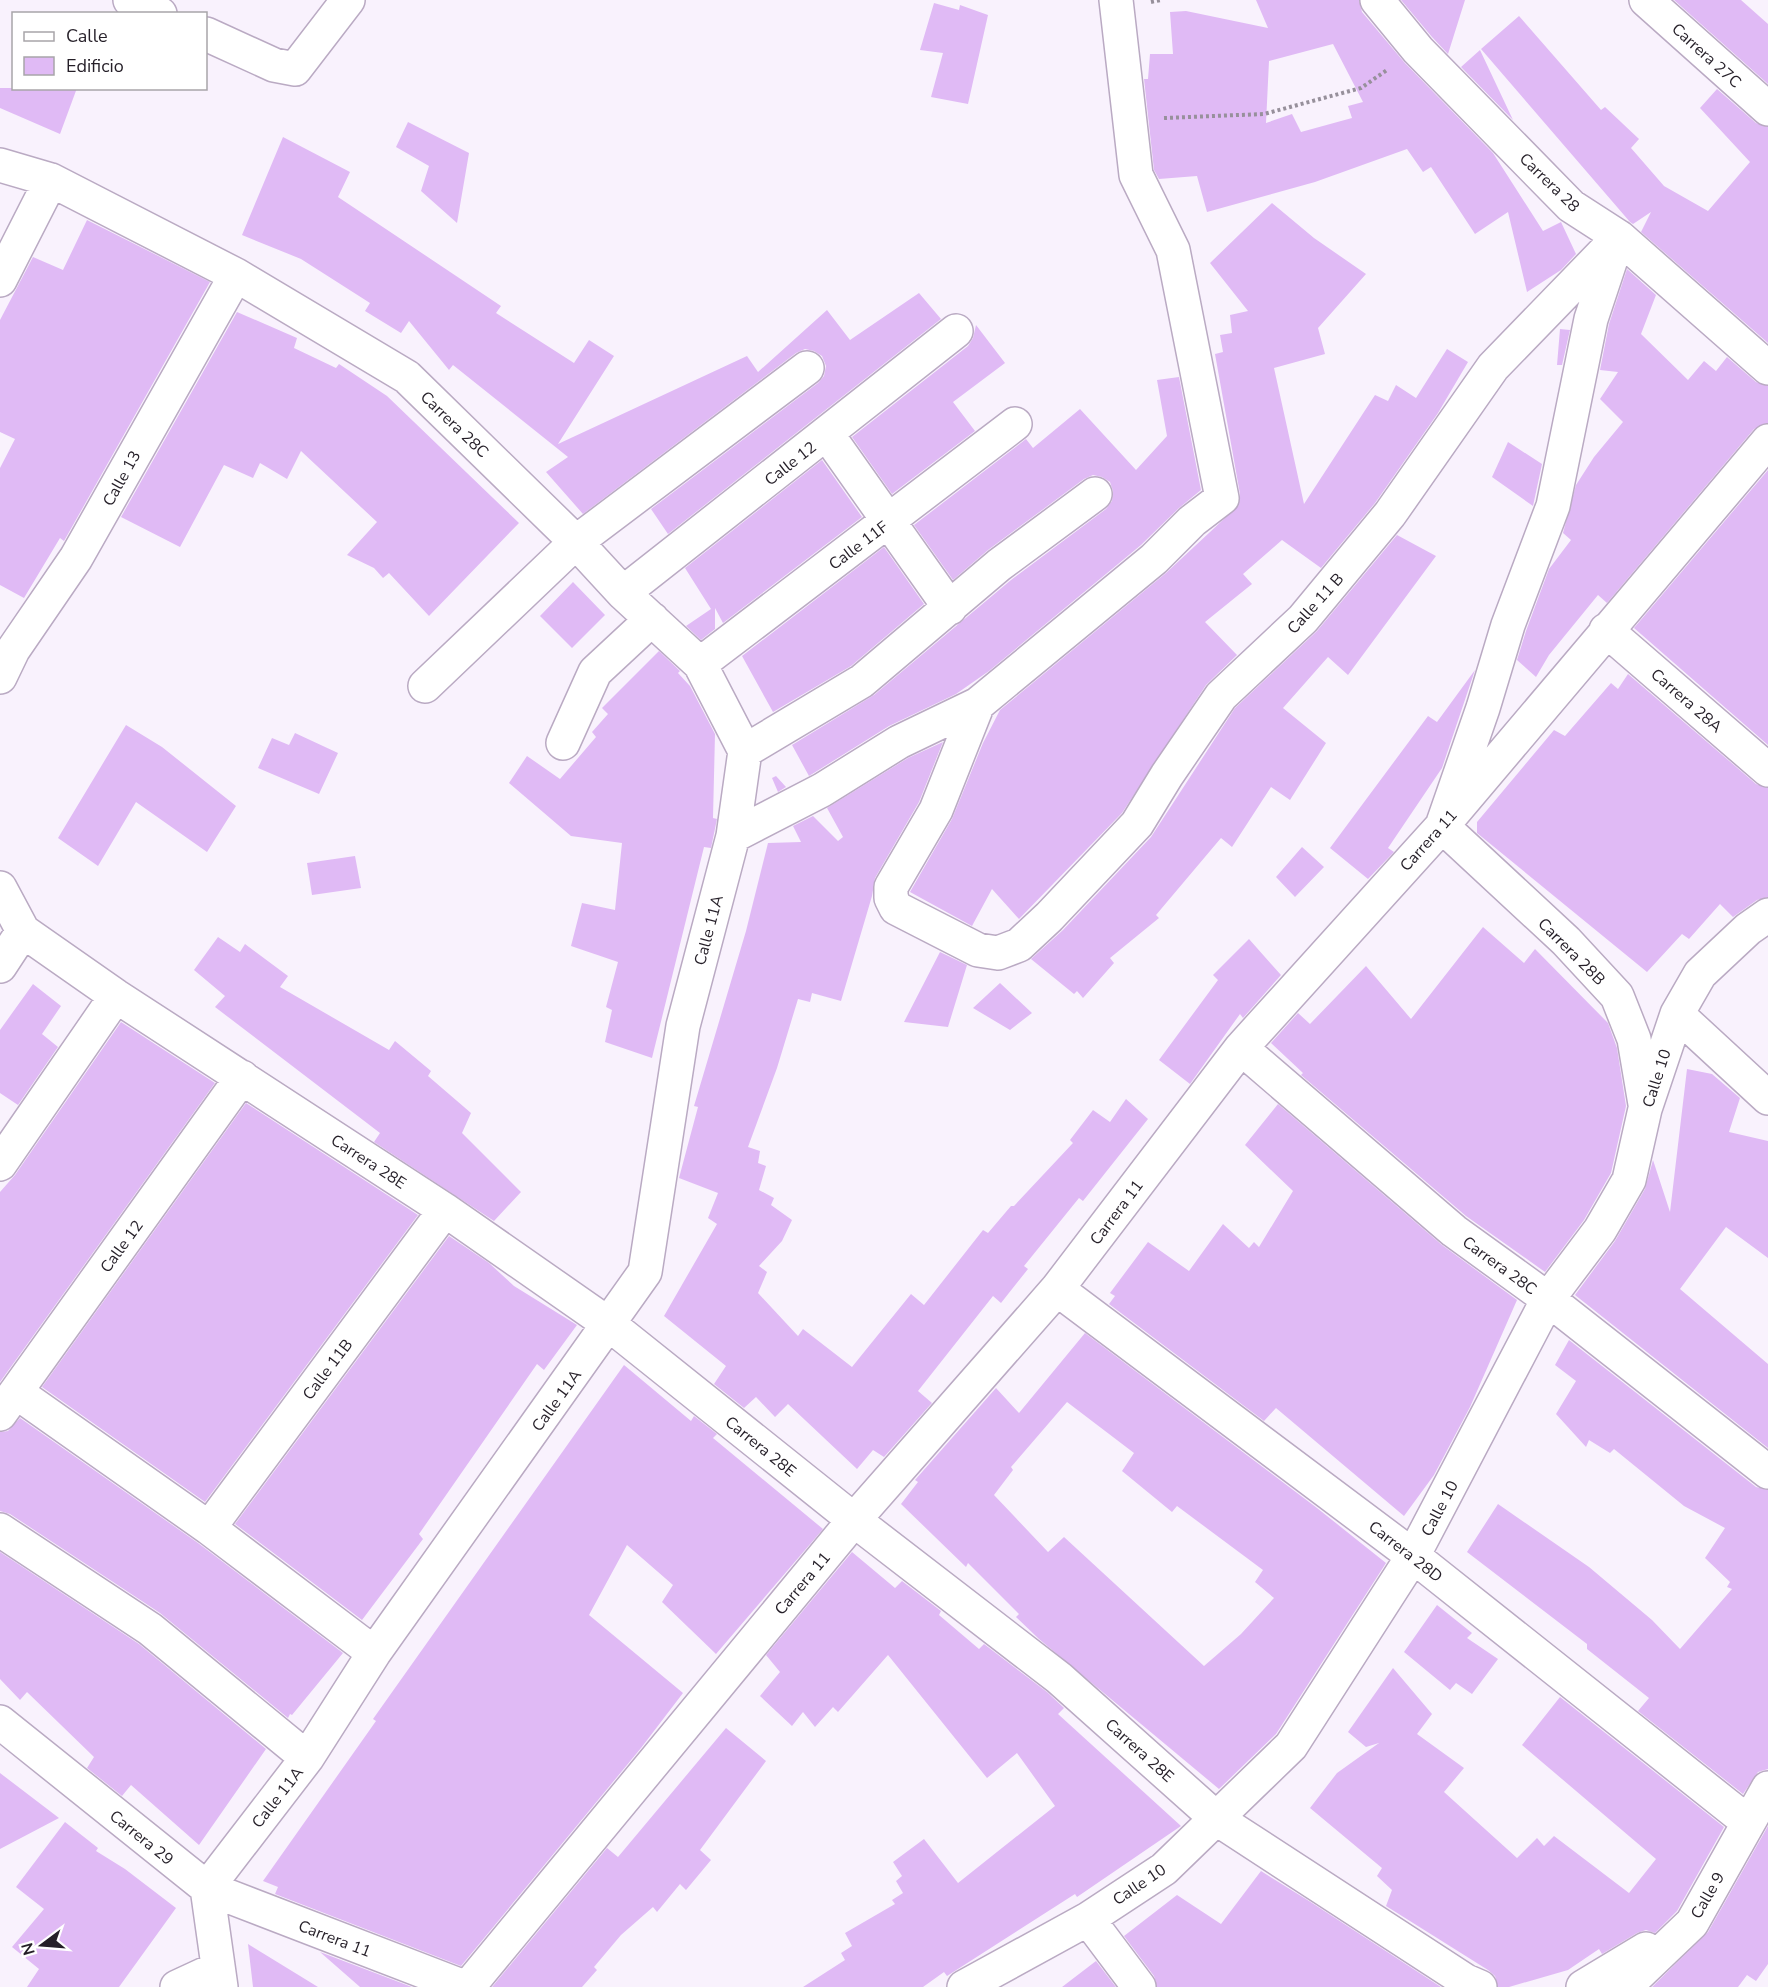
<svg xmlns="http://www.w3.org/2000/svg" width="1768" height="1987" font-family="'Nunito Sans',sans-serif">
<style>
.building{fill:#e0baf5;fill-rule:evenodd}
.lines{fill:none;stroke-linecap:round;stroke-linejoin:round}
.minor-casing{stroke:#baaac3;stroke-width:36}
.path{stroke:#97909b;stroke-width:4;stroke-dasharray:3 3;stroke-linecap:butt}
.minor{stroke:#fff;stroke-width:33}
.labels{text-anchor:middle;stroke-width:5;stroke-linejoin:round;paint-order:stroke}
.street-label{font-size:16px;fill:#251f28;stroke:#fff}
</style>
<rect width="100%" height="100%" fill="#f9f2fd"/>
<path class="building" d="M1256,0H1359L1362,12L1404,62L1493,153L1543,231L1561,222L1576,254L1561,270L1527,292L1508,212L1475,234L1431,167L1423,172L1407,149L1315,182L1207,212L1197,176L1159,179L1154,170L1144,79H1148L1150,54H1173L1170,12L1186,11L1268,28ZM1333,44L1363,102L1348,106L1352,118L1301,132L1292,114L1266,123L1269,61Z
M1401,0H1465L1448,54L1432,37Z
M1674,0H1741L1768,24V84Z
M934,3L959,10L960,5L988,15L968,104L931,97L943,53L920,50Z
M1519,16L1601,110L1605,107L1639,139L1631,148L1664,186L1708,211L1750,162L1700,108L1717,89L1756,123L1768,127V343L1641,232L1651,212L1633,224L1630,222L1481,49Z
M1480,50L1513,120L1461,67Z
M0,88H77L60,134L0,108Z
M408,122L469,153L457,223L421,191L429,166L396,147Z
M283,137L350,172L338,197L501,306L496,313L574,363L589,340L614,356L558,444L747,356L758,372L827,310L850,340L919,293L941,319L668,534L651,509L818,383L824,376L826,366L822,356L814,351L805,349L796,353L583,514L546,472L568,457L453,365L449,370L409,321L401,333L365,311L370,303L301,259L242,235Z
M1272,203L1314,238L1366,274L1318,328L1325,354L1274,368L1304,504L1375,395L1388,401L1396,385L1416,398L1447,349L1468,362L1438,413L1375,503L1321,568L1282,540L1243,574L1252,584L1205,622L1237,655L1206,685L1122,813L1019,919L992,889L972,926L910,892L952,819L983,743L1000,710L1166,573L1239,505L1240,494L1215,354L1223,352L1220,335L1232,333L1230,315L1248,311L1210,263Z
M87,220L210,282L64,541L60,538L24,598L0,585V468L15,439L0,432V320L33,257L63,270Z
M1627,269L1656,295L1641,334L1688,380L1704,361L1716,371L1727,357L1756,382L1768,386V423L1754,429L1607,603L1598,595L1549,655L1536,677L1517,660L1526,631L1549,569L1571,540L1563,533L1576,485L1594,457L1623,422L1600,399L1618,372L1600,370L1609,324Z
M237,312L297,338L294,348L336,368L339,364L387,396L519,523L429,616L389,573L383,578L374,568L347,555L377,522L301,451L287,479L260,463L253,478L224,465L180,547L121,517Z
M976,325L1005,363L953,402L975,431L892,494L852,437L968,346L973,338Z
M1560,329L1570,330L1562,365H1557Z
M1179,377L1201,490L1179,508L1141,545L989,671L956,694L889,726L809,776L792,745L874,695L1011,580L1106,509L1112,501L1113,491L1110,482L1102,477L1093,475L1084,479L988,550L953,580L914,525L1026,439L1033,448L1080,409L1136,470L1167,436L1157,380Z
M1508,442L1542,464L1533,506L1492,477Z
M822,460L862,517L723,623L715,608V629L701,640L686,626L711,609L685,568Z
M1768,470V745L1634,628Z
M1397,535L1436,556L1348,675L1328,657L1283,708L1326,743L1290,800L1271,787L1232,847L1221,838L1156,915L1159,918L1110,958L1114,963L1083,998L1077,991L1074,994L1031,959L1063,930L1151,837L1235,708L1317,631Z
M884,547L924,604L851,666L773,712L742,656Z
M573,582L605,615L572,648L540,616Z
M659,651L680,671L678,673L690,686L715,734L713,818L717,819L711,848L704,847L652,1058L605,1042L612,1010L606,1007L618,962L571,946L582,903L615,910L622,843L571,836L509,783L527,756L560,779L596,737L592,732L608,714L602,708Z
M1475,670L1442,768L1388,848L1394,852L1368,879L1330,848L1428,716L1437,722Z
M1628,674L1756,784L1768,788V897L1757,900L1733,917L1720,904L1689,939L1682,934L1647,972L1477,833V822L1554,730L1565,736L1611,683L1618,689Z
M126,725L162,747L236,806L207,852L136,802L98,866L58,838Z
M295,733L338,753L319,794L258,768L272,738L289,745Z
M943,742L919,802L875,878L872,896L841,1001L812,993L810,1002L798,999L777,1068L748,1147L760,1151L758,1163L766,1166L759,1190L774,1198L771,1205L792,1220L782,1241L759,1266L767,1272L758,1293L798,1336L803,1329L852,1367L911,1294L924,1305L983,1230L988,1233L1011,1206H1014L1073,1143L1070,1140L1093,1110L1110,1122L1126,1099L1148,1119L1083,1201L1079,1198L1024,1266L1028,1269L1001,1303L993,1296L918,1391L932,1403L884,1457L873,1450L857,1469L788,1404L775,1417L756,1397L744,1408L714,1384L726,1366L664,1316L717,1224L708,1218L718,1193L679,1178L698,1107L694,1106L746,931L768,843L801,842L793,826L813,816L838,841L843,837L827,808L908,758Z
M776,776L786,787L778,792L772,778Z
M1302,847L1324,867L1295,897L1276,877Z
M355,856L361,888L312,895L307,863Z
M1483,927L1524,963L1535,949L1608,1023L1617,1048L1626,1106L1611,1173L1584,1220L1545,1272L1466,1216L1301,1075L1303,1073L1271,1043L1298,1013L1310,1024L1366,966L1411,1019Z
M218,937L240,952L245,944L288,976L280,987L389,1050L395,1041L431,1071L428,1076L471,1113L462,1133L521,1192L494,1221L374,1142L380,1133L215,1007L225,996L194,970Z
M1249,939L1281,975L1243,1018L1240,1014L1190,1084L1159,1060L1218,980L1213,975Z
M940,952L967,965L948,1027L904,1022Z
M1000,983L1032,1013L1010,1030L973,1008Z
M33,984L61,1006L42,1034L58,1047L18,1105L0,1093V1030Z
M121,1022L215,1083L0,1382V1192L15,1175Z
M1687,1069L1712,1074L1740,1098L1729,1132L1768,1141V1258L1726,1227L1680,1289L1768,1364V1448L1575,1295L1615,1241L1645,1189L1653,1160L1670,1212Z
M246,1103L418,1215L205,1502L42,1387Z
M1278,1104L1442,1245L1517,1300L1470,1407L1434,1475L1404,1516L1276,1408L1264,1421L1109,1304L1115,1296L1110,1293L1148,1242L1189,1271L1223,1224L1249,1248L1254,1242L1259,1247L1293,1191L1245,1145Z
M449,1236L489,1263L514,1286L577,1325L544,1370L537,1364L419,1534L423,1539L362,1620L235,1524Z
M1085,1333L1317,1508L1386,1563L1276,1734L1219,1789L1039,1639L1016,1617L1019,1614L968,1563L966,1567L901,1504L918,1482L915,1480L996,1388L1019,1413ZM1067,1402L1134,1453L1122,1471L1172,1512L1177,1506L1263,1570L1255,1582L1274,1598L1241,1634L1204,1666L1064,1537L1048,1552L994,1495L1013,1470L1011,1467Z
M1569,1340L1756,1487L1768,1490V1769L1758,1772L1743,1794L1638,1711L1649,1698L1587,1649V1644L1467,1552L1498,1504L1589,1567L1652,1620L1680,1649L1732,1589L1727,1587L1730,1582L1705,1558L1725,1528L1684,1506L1614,1449L1610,1453L1589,1440L1586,1447L1556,1414L1576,1381L1555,1365Z
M624,1365L691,1421L694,1416L717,1434L713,1438L823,1529L716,1654L662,1602L673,1585L627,1545L589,1615L683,1693L641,1748L461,1966L275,1894L278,1887L263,1881L376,1721L373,1719Z
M20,1418L198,1543L343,1653L292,1715L290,1714L288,1718L160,1613L10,1514L0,1511V1432L8,1431Z
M0,1552L139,1644L266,1749L199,1845L131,1785L122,1796L87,1768L94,1757L27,1692L20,1700L0,1679Z
M852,1552L895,1588L902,1581L941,1611L939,1615L979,1649L984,1644L1047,1692L1064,1708L1058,1714L1181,1826L1077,1897L1075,1894L947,1976L944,1972L923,1987H803L845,1960L841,1953L852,1946L845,1933L895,1904L892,1900L903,1893L896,1881L902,1876L893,1862L924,1839L958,1883L1055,1806L1017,1753L987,1778L888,1655L838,1712L833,1707L815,1727L803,1712L792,1726L760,1696L780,1672L766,1655Z
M1437,1605L1472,1633L1467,1638L1498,1659L1472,1694L1456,1683L1450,1690L1404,1652Z
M1393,1668L1432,1714L1417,1734L1464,1768L1444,1792L1517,1858L1537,1838L1544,1846L1554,1836L1629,1893L1656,1859L1522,1745L1560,1697L1724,1827L1677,1911L1655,1933L1646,1930L1637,1933L1602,1954L1599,1949L1568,1970L1509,1987H1498L1495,1976L1488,1970L1386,1906L1392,1890L1377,1876L1382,1868L1310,1808L1337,1773L1379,1743L1366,1747L1348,1732Z
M726,1728L766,1761L700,1850L711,1860L686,1890L680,1884L657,1912L653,1907L621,1935L594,1967L597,1970L582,1987H492L607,1848L618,1857Z
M0,1773L59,1818L0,1849Z
M65,1822L98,1848L96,1851L125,1869L176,1908L119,1987H27L39,1969L12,1947L44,1909L16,1887Z
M1768,1826V1964L1756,1981L1747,1975L1738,1987H1652L1708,1932Z
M1261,1871L1309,1901L1441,1987H1157L1154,1976L1124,1936L1177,1895L1221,1924Z
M248,1944L318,1987H253Z
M320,1952L412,1987H360Z
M1096,1961L1116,1987H1062Z"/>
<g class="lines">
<defs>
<path id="minor" d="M130,0L160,14
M1377,0L1418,50L1571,206L1619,237L1768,368
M1646,0L1768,109
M206,34L274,65L295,69L348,0
M0,165L51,180L236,275L407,377L576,542L623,593L700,664L745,751L733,836L683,1026L645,1272L374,1653L307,1758L207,1888
M1616,244L1591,319L1553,506L1508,625L1483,708L1442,826L1566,941L1617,996L1634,1039L1645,1104
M0,280L51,180
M827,434L950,608
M623,593L956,331
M1606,630L1768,770
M700,664L1015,424
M0,677L13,650L76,558L236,275
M425,686L576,542L807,368
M978,704L936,810L891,887V898L896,908L978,950L998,953L1019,945L1049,917L1137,824L1167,775L1221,696L1303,619L1390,514L1493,367L1619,237
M563,743L595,672L652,619
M745,751L862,681L999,565L1095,494
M733,836L822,790L899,742L978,704L1154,559L1192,521L1222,498L1173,250L1136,175L1116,0
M0,888L23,931L116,996L445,1210L610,1325L854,1520L1059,1678L1217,1819L1466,1981L1480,1987
M0,966L23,931
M1677,1014L1768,1098
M1241,1048L1454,1231L1548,1299L1768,1472
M0,1164L116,996
M1057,1289L1413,1556L1748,1822
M16,1392L209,1528L374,1653
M0,1414L242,1077
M209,1528L445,1210
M0,1530L150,1629L307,1758
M0,1722L207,1888L464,1987
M207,1888L221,1987
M1088,1919L1139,1987
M177,1987L218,1968
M468,1987L854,1520L1057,1289L1241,1048L1442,826L1768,441
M964,1987L1088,1919L1164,1869L1291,1746L1413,1556L1548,1299L1600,1230L1629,1180L1645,1109L1677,1014L1700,974L1748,929L1768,915
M1583,1987L1646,1949
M1625,1987L1692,1923L1768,1788"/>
</defs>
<use href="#minor" class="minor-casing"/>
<path class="path" d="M1151,2L1161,0
M1164,118L1264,114L1361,88L1387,70"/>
<use href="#minor" class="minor"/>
</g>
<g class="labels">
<g class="street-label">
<text transform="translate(1707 55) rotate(42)" y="6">Carrera 27C</text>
<text transform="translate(1550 182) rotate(44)" y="6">Carrera 28</text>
<text transform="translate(455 424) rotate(44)" y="6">Carrera 28C</text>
<text transform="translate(790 463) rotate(-38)" y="6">Calle 12</text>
<text transform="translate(121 478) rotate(-61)" y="6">Calle 13</text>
<text transform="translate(858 545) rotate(-37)" y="6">Calle 11F</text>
<text transform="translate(1315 603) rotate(-48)" y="6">Calle 11 B</text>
<text transform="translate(1687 700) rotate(41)" y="6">Carrera 28A</text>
<text transform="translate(1428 840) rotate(-48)" y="6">Carrera 11</text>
<text transform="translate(708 930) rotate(-75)" y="6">Calle 11A</text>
<text transform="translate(1572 951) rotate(45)" y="6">Carrera 28B</text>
<text transform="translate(1656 1078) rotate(-72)" y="6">Calle 10</text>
<text transform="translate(369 1161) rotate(33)" y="6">Carrera 28E</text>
<text transform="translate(1116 1212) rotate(-53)" y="6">Carrera 11</text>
<text transform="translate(121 1246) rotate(-54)" y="6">Calle 12</text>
<text transform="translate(1500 1265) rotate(36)" y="6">Carrera 28C</text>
<text transform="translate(327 1369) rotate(-53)" y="6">Calle 11B</text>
<text transform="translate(556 1400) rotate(-54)" y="6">Calle 11A</text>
<text transform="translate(761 1446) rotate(39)" y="6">Carrera 28E</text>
<text transform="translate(1439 1508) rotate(-62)" y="6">Calle 10</text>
<text transform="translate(1406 1551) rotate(38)" y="6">Carrera 28D</text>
<text transform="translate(802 1583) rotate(-50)" y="6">Carrera 11</text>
<text transform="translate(1140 1750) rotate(42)" y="6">Carrera 28E</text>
<text transform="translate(277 1797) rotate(-52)" y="6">Calle 11A</text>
<text transform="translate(142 1837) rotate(39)" y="6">Carrera 29</text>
<text transform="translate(1139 1884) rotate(-34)" y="6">Calle 10</text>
<text transform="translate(1707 1895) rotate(-60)" y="6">Calle 9</text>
<text transform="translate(335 1938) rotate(21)" y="6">Carrera 11</text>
</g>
</g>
<rect x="12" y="12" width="195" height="78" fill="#ffffff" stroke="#a8a5a9" stroke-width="1.5"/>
<rect x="24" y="32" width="30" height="9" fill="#ffffff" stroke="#a8a5a9" stroke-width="1.5"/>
<text x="66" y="42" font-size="18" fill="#251f28">Calle</text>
<rect x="24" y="57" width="30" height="18" fill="#e0baf5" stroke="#a8a5a9" stroke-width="1.5"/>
<text x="66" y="72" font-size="18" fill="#251f28">Edificio</text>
<g transform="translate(42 1945) rotate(254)" stroke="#ffffff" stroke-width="4.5" paint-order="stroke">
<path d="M0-4.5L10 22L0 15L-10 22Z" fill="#251f28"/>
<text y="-9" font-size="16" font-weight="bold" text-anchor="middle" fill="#251f28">N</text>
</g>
</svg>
